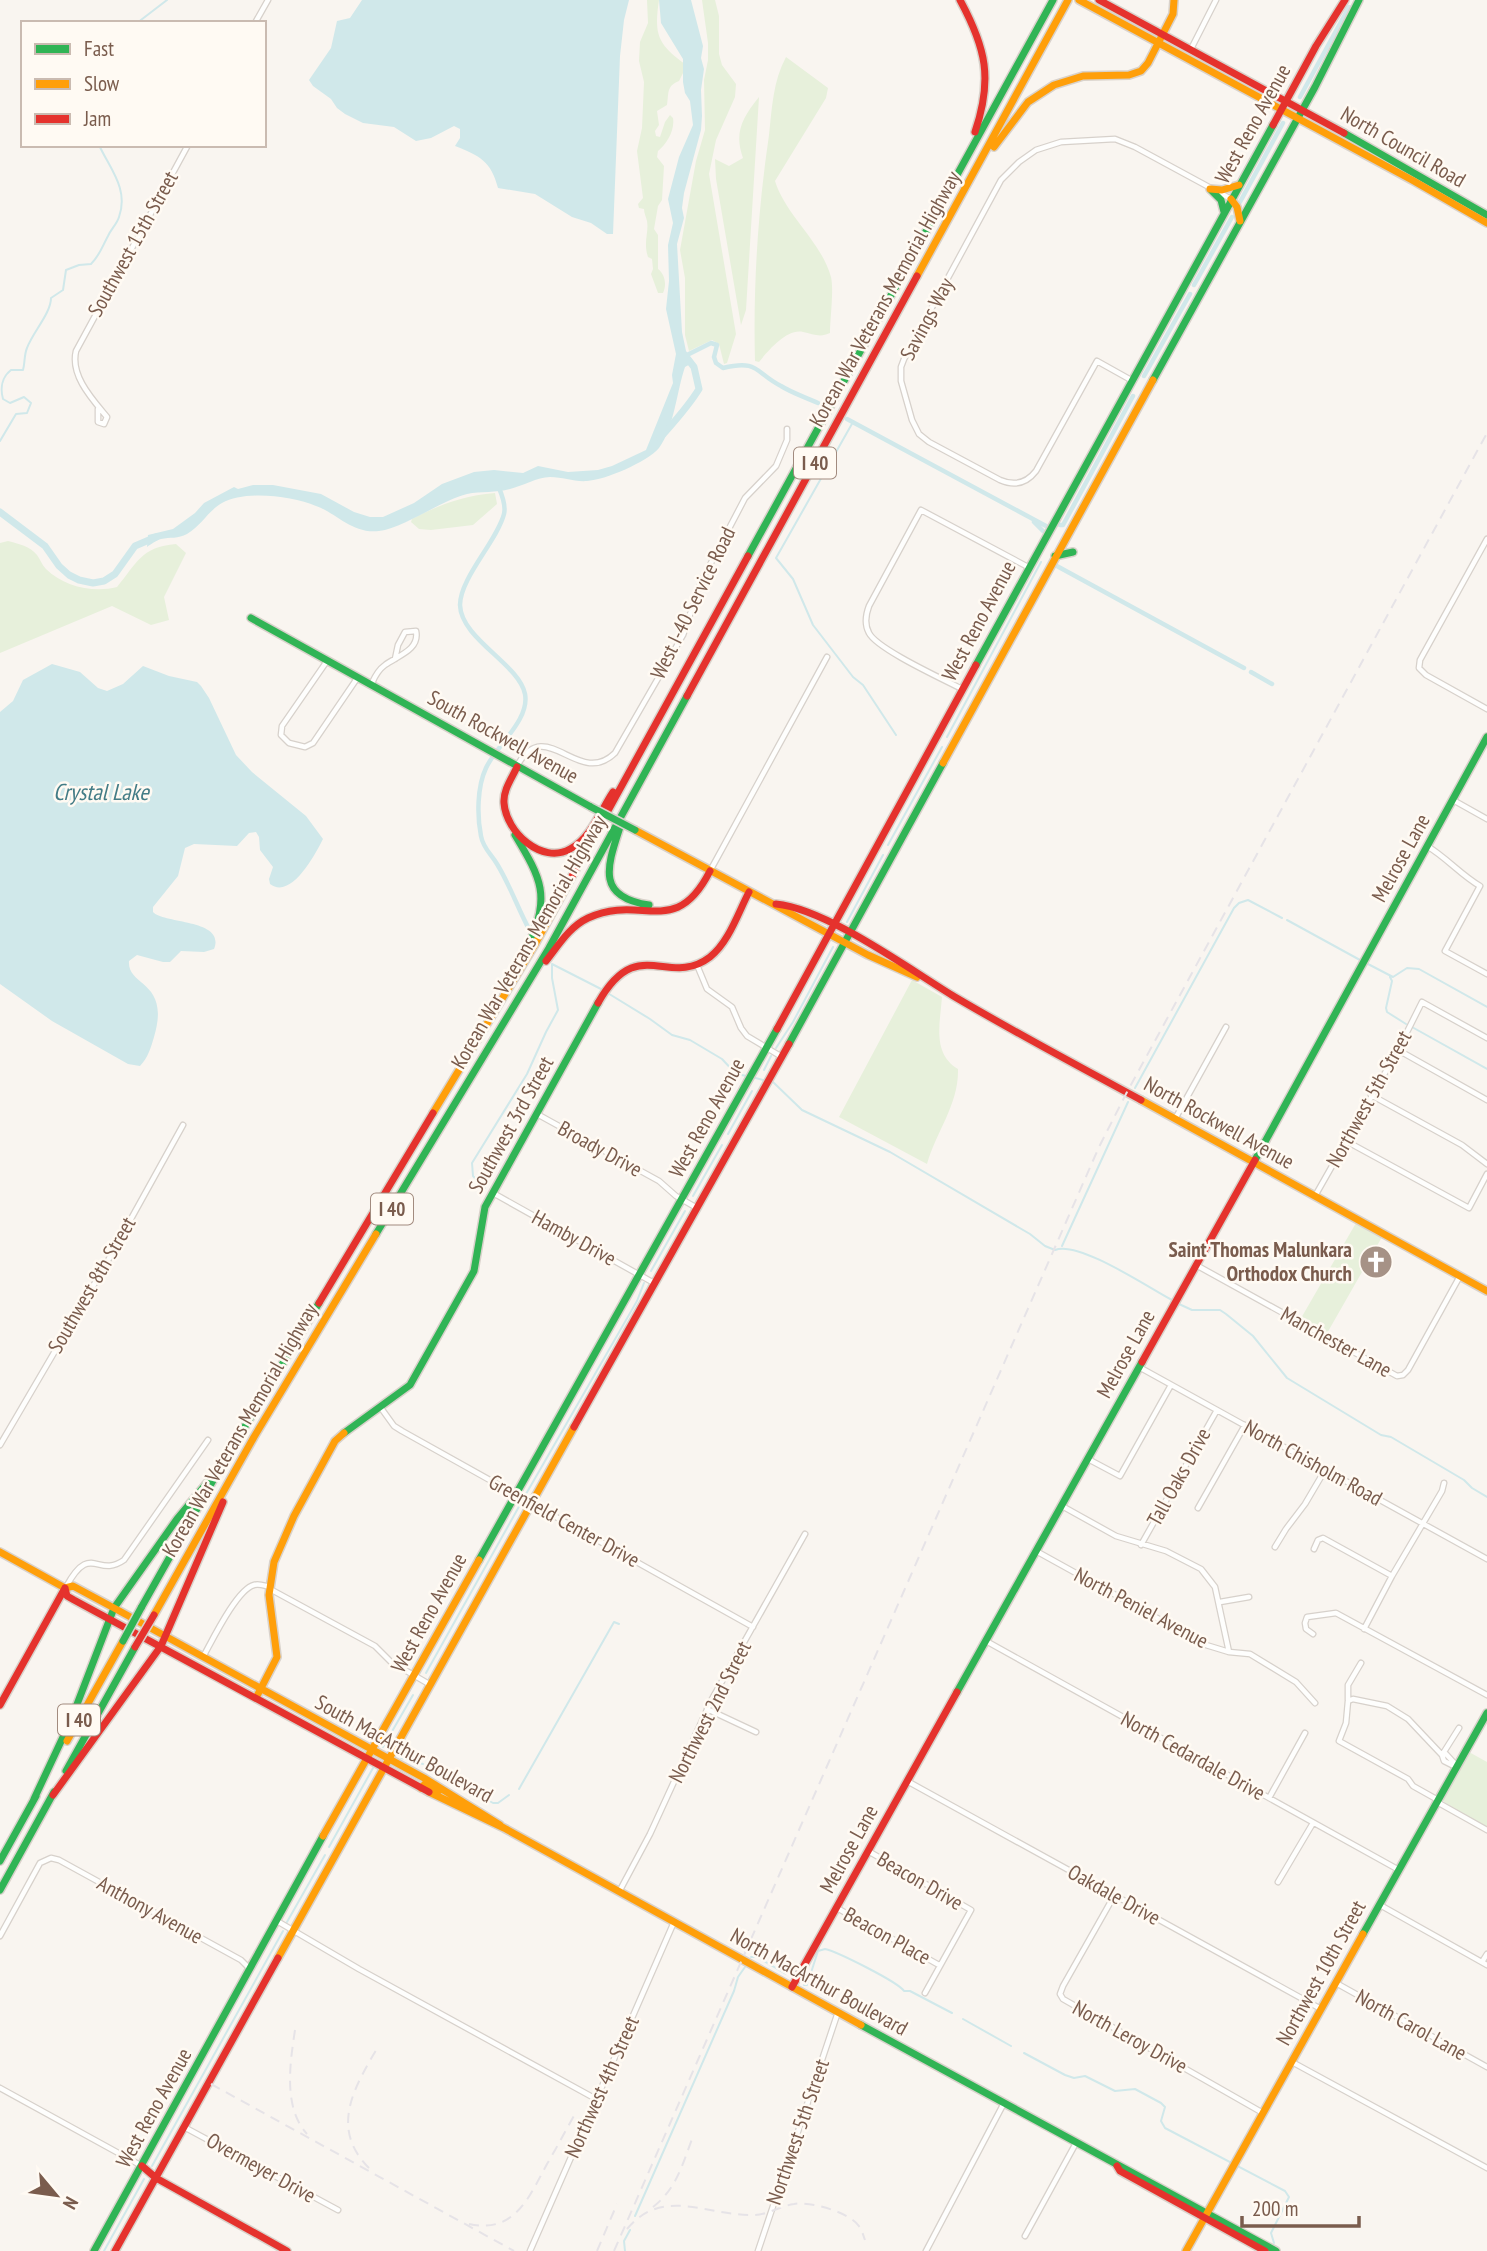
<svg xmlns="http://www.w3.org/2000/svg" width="1487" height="2251" font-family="'PT Sans Narrow',sans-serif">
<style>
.green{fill:#e7f0db}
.water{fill:#d0e8ea}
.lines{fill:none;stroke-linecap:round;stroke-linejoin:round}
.stream{stroke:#d0e8ea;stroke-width:2}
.canal{stroke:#d0e8ea;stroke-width:4.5}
.river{stroke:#d0e8ea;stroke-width:7}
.street-casing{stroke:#d7d1cb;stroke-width:7}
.fast-casing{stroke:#d9d2cb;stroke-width:10}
.slow-casing{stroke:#d9d2cb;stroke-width:10}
.jam-casing{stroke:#d9d2cb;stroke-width:10}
.street{stroke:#fefefd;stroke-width:4.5}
.fast{stroke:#30b455;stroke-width:7}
.slow{stroke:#ff9f0a;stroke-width:7}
.jam{stroke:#e5322d;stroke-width:7}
.rail{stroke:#e6e3e7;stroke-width:2;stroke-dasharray:10 7;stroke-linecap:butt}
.fast-bridge-casing{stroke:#d9d2cb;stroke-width:10;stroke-linecap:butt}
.jam-bridge-casing{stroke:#d9d2cb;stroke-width:10;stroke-linecap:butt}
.fast-bridge{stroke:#30b455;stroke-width:7}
.jam-bridge{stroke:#e5322d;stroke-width:7}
.labels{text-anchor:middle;stroke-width:5;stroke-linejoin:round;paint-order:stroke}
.shield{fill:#fffaf3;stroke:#a28b7f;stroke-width:2}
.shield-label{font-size:19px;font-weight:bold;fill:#7a5c4d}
.street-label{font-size:21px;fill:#7a5c4d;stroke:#fffaf3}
.poi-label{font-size:21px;font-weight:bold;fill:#7a5c4d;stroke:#fffaf3;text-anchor:end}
.water-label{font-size:23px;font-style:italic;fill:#437c86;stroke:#fffaf3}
</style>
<rect width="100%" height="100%" fill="#f9f5f0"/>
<path class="green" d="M647,0H659C654,34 657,44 685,64V69L679,81C666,86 669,94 667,105L657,111L659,125L655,131L656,136L660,137L665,122L670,115L673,118C675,130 667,144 658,151L657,157L664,166L662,200L658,206L654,229L658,235V269C665,274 667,285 663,293H658L651,274L653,269L652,259L648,257C643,242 649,233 647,221C646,217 644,213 644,209L639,208L638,204L643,198L637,151L642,128L644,82L639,61L640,42L648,23Z
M702,0H715L719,16V54L722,65L736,84L735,97L716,140L709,174L736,334L727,363L724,364L719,344L712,340L689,351L685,335V278L680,250L696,161L705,130L704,80L708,60V43Z
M786,57L828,88L826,98L775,181C786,216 821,241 831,277C834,291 830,318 830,333C820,338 813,334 803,332C787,328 768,351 759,362L755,361C753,285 758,210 769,135C772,108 773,81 786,57Z
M759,97L746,310L741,325L716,179L715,159L729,166L743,158C734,133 742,118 759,97Z
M495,493L497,504L473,525L431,530L419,529L411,522L412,519C441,504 462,496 495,493Z
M8,541C19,544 30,546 37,555C40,559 42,565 46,569C64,587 94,593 117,587C137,563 141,547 176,544L186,553L164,597L169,620L151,625L112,606L0,653V543Z
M912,980L942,997C940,1024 932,1053 958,1069C959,1104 936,1132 927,1164L839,1117Z
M1356,1223L1382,1237L1326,1335L1300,1320Z
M1469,1752L1487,1762V1828L1444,1802V1797Z"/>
<path class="water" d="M362,0H629L624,20L620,56L613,234H607L591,223L572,217L535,194L498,188C491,161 480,156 455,146L460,138V129L454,126L431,138L416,141L394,127L363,123L345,114L337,108L331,99L313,86L309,80L331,48L337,21L350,18Z
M659,0H691L703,46L701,58L704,69L701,90L702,116L701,130L684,193L682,208L684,218L677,244L682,332L686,351L694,362L685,367C677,390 674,428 659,448C647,462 605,480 587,481C574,482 563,477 550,477C537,477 523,486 510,489C496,493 481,491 467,494C440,501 404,528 379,531C352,534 338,514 316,506C292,496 245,490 222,503C208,511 201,526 187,534C178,539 170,537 161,539C157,540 151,544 147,547L148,535L173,529L195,513L204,503L234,487L238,489L253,485H273L321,494L354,512L370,517H383L414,503L442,484L474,472L494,470L523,473L538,466L568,472L598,470L612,466L646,450L673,383L672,375L676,354L666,309L669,281L668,245L673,223L668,199L679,157L693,125L690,101L685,93L683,82V59L661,23Z
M52,664L80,672L98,688L107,691L123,684L143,666L169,676L197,682L201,686L209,698L236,755L252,772L306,816L323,839C315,855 291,900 270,884L269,879L273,867L260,850L259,837L256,832L249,833L237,846L194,844L185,848L178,876L153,907V912C164,924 226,919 214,949L204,952L181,951L170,962H163L137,955L129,961C127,987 171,980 154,1037C151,1047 148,1058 140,1066L128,1064L52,1021L0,984V712L13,701L23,680Z"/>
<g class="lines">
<path class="stream" d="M137,23L167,0
M853,422L776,558L793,579L813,625L853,677L863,685L896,735
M0,441L16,414L27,413L31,403L24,397L10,403L3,399C0,388 2,377 11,370H23C25,363 24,355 27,348C33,332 51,313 51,298L63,290L66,270L79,265L91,264C100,255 102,247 108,236C111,229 117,224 119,217C129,189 110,169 99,145
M947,737L1041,562
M888,845L942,747
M1287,920L1360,960
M847,922L883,855
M1368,964L1393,977L1407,968L1419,969L1487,1007
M1390,977L1392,981L1386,1008L1387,1012L1406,1024
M606,992L650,1019L672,1035L690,1040L722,1059L736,1074L747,1076
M1412,1027L1487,1069
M776,1048L793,1022L833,947
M764,1070L771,1056
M752,1077L767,1081
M773,1082L802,1110L890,1152L1030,1234L1045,1246L1055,1250C1078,1240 1149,1288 1172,1300
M1135,1088L1234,908L1239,903L1248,900L1282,918
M728,1134L752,1091
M485,1188L473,1176L472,1163L527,1074L546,1032L558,1010L552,978V964L601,989
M693,1196L722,1145
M1062,1246L1128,1102
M651,1271L685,1211
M1179,1304L1192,1310H1220L1226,1314L1253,1336L1287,1378L1381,1435L1391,1437L1464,1480L1472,1488L1487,1497
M526,1494L637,1301L644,1283
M426,1673L521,1503
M383,1747L413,1695
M401,1758L423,1764
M430,1767L457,1783
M465,1787L493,1803H498L509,1795
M519,1789L614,1622L619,1624
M329,1847L373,1768
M287,1922L325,1855
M751,1957H757L786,1974
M804,1985H807L818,1951L825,1949C838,1952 898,1982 904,1991H910L952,2013
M963,2019L1011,2046
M1024,2053L1065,2075L1074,2078L1085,2076L1115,2091L1135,2089L1161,2103L1165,2107L1161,2121L1165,2128L1285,2191L1289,2197L1271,2233L1274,2243
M152,2166L283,1931
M635,2216L734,1991L738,1977L745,1967
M104,2251L144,2179
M625,2251L624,2241L630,2230"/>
<path class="canal" d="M1300,97L1349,7
M1240,202L1283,123
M1194,285L1232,217
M685,356L711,343L717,345L714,357L716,363L723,368C759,359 755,373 781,386C792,393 805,397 818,403
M1144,376L1190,294
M847,419L1046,526
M499,488C502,495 506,506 504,514C497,541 460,578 460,605C461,639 519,664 525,694C530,720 496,746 486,768C477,787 477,816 481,836C483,848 491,854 497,864C510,885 518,909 530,931
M1034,522L1043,531
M1060,525H1063L1133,396
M1055,565L1244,668
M1251,672L1272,684"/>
<path class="river" d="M660,438C674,422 688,407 699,389L694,367L687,358
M0,512L45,546L59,566L69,575L79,580L93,583L104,581L115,574L135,546L156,537"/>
<defs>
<path id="street" d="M255,23L268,0
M1191,49L1216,0
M1131,380L1097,361L1036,471C1026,484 1014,486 1000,480L929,442L919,434L912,420L901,381V367L904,359L1001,180L1019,162L1036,150L1061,142L1115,139L1135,147L1231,199
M98,409V422L104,424L107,417C93,400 70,376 76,351L188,145
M1487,539L1420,660L1419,668L1426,675L1487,709
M327,661L282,726L281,735L289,743L305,747L313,743L358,677
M372,683C375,676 378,670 385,665C397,656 420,650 416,631L405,632L398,645L395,659
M962,689C943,679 877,649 869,633C864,624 866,614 869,606L921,510L1028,567
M517,766C546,713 578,789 615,753L683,635L701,582L745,498L776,466L787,440V429
M1453,800L1487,819
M1427,846C1447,858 1461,875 1480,886L1445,951L1487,974
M710,871L827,657
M697,965L707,989L732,1007L741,1028L747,1036L782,1057
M1398,1050L1487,1100
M1371,1095L1462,1145L1487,1164
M537,1114L659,1181L676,1196L697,1208
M1175,1119L1226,1027
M1346,1141L1469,1208L1487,1174
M493,1193L654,1283
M1315,1196L1398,1050L1422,1002L1487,1038
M1196,1265L1397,1376L1403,1375L1408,1370L1460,1276
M1139,1367L1487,1559
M381,1408L394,1426L402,1431L753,1627
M0,1445L106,1264L183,1125
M1088,1459L1120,1476L1171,1385
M1062,1506L1116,1536L1166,1551L1201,1569L1215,1587L1229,1652
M1198,1508L1245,1425
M1141,1545L1217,1410
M1275,1547L1286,1529L1305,1504L1325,1470
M1314,1549L1318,1540L1323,1538L1392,1576
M1036,1551L1206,1645L1229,1652L1250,1654L1296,1682L1315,1703
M66,1587C91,1541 97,1579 124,1560L208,1440
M270,1589L375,1646L391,1662L429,1684
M1220,1602L1249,1597
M1364,1629L1392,1576L1442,1491L1444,1483
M1313,1634L1306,1629L1305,1623L1307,1617L1336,1613L1487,1695
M986,1641L1399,1870
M203,1657C212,1641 237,1589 254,1585C259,1583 265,1586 270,1587
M1348,1700V1685L1361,1663
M707,1709L756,1732
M1455,1764L1452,1765L1444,1761L1442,1755L1446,1754L1457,1766
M907,1781L1321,2009
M1269,1798L1305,1733
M1438,1800L1413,1786L1408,1779L1339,1741L1346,1723L1348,1701L1353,1699L1387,1706L1408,1719L1442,1755L1459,1728
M1437,1802L1487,1830
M868,1851L971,1910L925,1993
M1278,1882L1313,1823
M619,1892L650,1834L712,1699L805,1534
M1114,1896L1063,1986L1060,1994L1063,1999L1263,2113
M1380,1905L1487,1965
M837,1908L939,1965
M277,1921L359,1969L596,2099
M0,1936L40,1863L51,1858L59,1860L241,1960L250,1969
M1482,1962L1487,1954
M1336,1983L1487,2067
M1292,2062L1487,2168
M0,2088L142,2166
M184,2127L338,2210
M1025,2236L1076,2143
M530,2251L674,1922
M758,2251L838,2012
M926,2251L1004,2103"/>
<path id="fast" d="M1344,133L1487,215
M1211,190L1221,200L1224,212
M1153,380L1315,87L1359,0
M748,556L1053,0
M1055,556L1073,552
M251,618L591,807
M976,665L1273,125
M620,827C607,867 596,897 649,905
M515,835C542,880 550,895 529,945
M789,1044L943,763
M1255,1160L1487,737
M376,1234L549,948L687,696
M344,1433L410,1385L474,1271L485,1207L598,1003
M479,1560L777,1029
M141,1608L220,1468L319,1303
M957,1692L1142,1362
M66,1771L135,1647
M34,1799L71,1720L114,1608L177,1519L207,1483
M0,1861L36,1796
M0,1890L54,1792
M1363,1934L1487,1713
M861,2025L1276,2251
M94,2251L323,1836"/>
<path id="slow" d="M1079,0L1412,180L1487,223
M994,147L1028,102L1054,85L1083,76L1129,75L1141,71L1148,63L1173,14L1174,0
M1210,189L1222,190L1239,185
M1231,199L1237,207L1240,221
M917,276L1068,0
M943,763L1153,380
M635,830L868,955L917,977
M1141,1100L1487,1291
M433,1113L534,946L571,878
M0,1552L65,1588L73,1586L114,1608L424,1778L500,1825
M154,1615L254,1437L376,1234
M256,1698L277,1657L269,1595L274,1562L294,1516L335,1441L344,1433
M67,1741L123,1641
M421,1788L425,1784L440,1790
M429,1792L504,1828L861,2025
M323,1836L479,1560
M278,1958L574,1427
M1186,2251L1363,1934"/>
<path id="jam" d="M960,0C986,48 993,79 975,132
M1099,0L1344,133
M1273,125L1316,46L1345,0
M687,696L917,276
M517,767C512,778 503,790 504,803C506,832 542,865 570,849C591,838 601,810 613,792
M571,878L748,556
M776,904C827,909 909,969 955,997C1016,1033 1078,1066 1141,1100
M546,961C558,946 569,927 588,918C642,893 675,940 710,871
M598,1003C638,932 668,989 710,957C729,942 738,913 749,892
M777,1029L976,665
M319,1303L433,1113
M1142,1362L1255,1160
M574,1427L789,1044
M65,1588L67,1596L74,1600L429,1792
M0,1705L65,1588
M53,1795L161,1646L223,1502
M792,1987L957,1692
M142,2166L156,2178L287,2251
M1117,2166L1120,2171L1265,2251
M115,2251L278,1958"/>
</defs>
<use href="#street" class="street-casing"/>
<use href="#fast" class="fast-casing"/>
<use href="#slow" class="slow-casing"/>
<use href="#jam" class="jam-casing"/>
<use href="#street" class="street"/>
<use href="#fast" class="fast"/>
<use href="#slow" class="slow"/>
<use href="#jam" class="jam"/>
<path class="rail" d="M295,2030C290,2063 283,2108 307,2134
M211,2084L514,2251
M369,2168C328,2127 356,2085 379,2045
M653,2207C676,2189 682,2166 692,2139
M469,2224C515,2234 529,2197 547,2164C557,2147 566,2130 576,2112
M627,2229C663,2186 707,2216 753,2215C768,2215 780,2206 794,2204C810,2201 848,2212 858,2225C862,2229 863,2235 865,2240
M597,2251L617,2204
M614,2251L1099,1147L1127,1092L1487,433"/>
<defs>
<path id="fast-bridge" d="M591,807L635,830
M123,1641L141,1608"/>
<path id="jam-bridge" d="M135,1647L154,1615"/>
</defs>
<use href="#fast-bridge" class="fast-bridge-casing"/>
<use href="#jam-bridge" class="jam-bridge-casing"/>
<use href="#fast-bridge" class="fast-bridge"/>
<use href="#jam-bridge" class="jam-bridge"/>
</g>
<defs>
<symbol id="church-disc" viewBox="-11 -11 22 22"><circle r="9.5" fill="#a69286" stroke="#fffaf3"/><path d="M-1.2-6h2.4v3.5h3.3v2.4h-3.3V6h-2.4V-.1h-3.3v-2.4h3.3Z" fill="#fff"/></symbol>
</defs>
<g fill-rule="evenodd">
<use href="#church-disc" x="1357" y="1243" width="38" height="38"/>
</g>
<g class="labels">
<g class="shield">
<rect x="794" y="447.5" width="42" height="31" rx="5"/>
<rect x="371" y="1193.5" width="42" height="31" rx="5"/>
<rect x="58" y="1704.5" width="42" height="31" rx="5"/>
</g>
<g class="shield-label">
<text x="815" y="470">I 40</text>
<text x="392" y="1216">I 40</text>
<text x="79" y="1727">I 40</text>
</g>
<g class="street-label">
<text transform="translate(1253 124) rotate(-61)" y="7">West Reno Avenue</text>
<text transform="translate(1403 147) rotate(30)" y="7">North Council Road</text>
<text transform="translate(133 244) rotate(-61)" y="7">Southwest 15th Street</text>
<text transform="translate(885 299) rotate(-61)" y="7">Korean War Veterans Memorial Highway</text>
<text transform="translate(927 319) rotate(-62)" y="7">Savings Way</text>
<text transform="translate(693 603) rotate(-64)" y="7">West I-40 Service Road</text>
<text transform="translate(979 621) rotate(-62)" y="7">West Reno Avenue</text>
<text transform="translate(503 737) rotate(29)" y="7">South Rockwell Avenue</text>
<text transform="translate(1401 858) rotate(-61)" y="7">Melrose Lane</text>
<text transform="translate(529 942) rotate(-60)" y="7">Korean War Veterans Memorial Highway</text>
<text transform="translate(1369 1099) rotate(-61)" y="7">Northwest 5th Street</text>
<text transform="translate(707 1118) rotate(-61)" y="7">West Reno Avenue</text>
<text transform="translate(1219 1123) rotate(29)" y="7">North Rockwell Avenue</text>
<text transform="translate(511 1125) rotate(-61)" y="7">Southwest 3rd Street</text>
<text transform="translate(600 1149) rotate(29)" y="7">Broady Drive</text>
<text transform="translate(574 1238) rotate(29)" y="7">Hamby Drive</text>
<text transform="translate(92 1285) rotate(-60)" y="7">Southwest 8th Street</text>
<text transform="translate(1336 1342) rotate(29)" y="7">Manchester Lane</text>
<text transform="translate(1126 1354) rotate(-61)" y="7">Melrose Lane</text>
<text transform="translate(240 1430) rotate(-60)" y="7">Korean War Veterans Memorial Highway</text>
<text transform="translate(1313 1463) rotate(29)" y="7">North Chisholm Road</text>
<text transform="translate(1179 1477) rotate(-61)" y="7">Tall Oaks Drive</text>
<text transform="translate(564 1521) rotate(29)" y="7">Greenfield Center Drive</text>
<text transform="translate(1141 1608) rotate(28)" y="7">North Peniel Avenue</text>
<text transform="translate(429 1613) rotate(-61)" y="7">West Reno Avenue</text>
<text transform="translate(710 1712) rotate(-63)" y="7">Northwest 2nd Street</text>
<text transform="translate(404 1749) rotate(29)" y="7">South MacArthur Boulevard</text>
<text transform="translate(1193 1756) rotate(29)" y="7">North Cedardale Drive</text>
<text transform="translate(849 1849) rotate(-61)" y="7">Melrose Lane</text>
<text transform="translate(920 1881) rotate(30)" y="7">Beacon Drive</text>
<text transform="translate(1114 1895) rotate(29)" y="7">Oakdale Drive</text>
<text transform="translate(150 1910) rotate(29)" y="7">Anthony Avenue</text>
<text transform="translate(887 1936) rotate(29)" y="7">Beacon Place</text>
<text transform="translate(1321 1973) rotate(-61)" y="7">Northwest 10th Street</text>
<text transform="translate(819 1982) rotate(29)" y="7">North MacArthur Boulevard</text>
<text transform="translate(1411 2025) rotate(29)" y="7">North Carol Lane</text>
<text transform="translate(1130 2037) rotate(29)" y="7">North Leroy Drive</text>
<text transform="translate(602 2087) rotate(-66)" y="7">Northwest 4th Street</text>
<text transform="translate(154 2108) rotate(-61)" y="7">West Reno Avenue</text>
<text transform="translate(798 2132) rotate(-71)" y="7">Northwest 5th Street</text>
<text transform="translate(261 2168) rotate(29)" y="7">Overmeyer Drive</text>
</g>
<g class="poi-label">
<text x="1352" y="1257">Saint Thomas Malunkara<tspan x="1352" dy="24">Orthodox Church</tspan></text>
</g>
<g class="water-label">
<text x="101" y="800">Crystal Lake</text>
</g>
</g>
<rect x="21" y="21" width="245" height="126" fill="#fffaf3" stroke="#cabbb1" stroke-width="2"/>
<rect x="35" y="44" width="35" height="10" fill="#30b455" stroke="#cabbb1" stroke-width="2"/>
<text x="84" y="56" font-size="21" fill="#7a5c4d">Fast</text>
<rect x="35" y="79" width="35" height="10" fill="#ff9f0a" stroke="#cabbb1" stroke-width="2"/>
<text x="84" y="91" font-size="21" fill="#7a5c4d">Slow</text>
<rect x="35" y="114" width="35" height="10" fill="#e5322d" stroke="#cabbb1" stroke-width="2"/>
<text x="84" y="126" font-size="21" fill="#7a5c4d">Jam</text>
<g transform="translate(56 2195) rotate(119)" stroke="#fffaf3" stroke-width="5" paint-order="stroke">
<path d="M0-5L12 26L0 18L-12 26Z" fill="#7a5c4d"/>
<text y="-10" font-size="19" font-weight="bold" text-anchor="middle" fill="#7a5c4d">N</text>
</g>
<path d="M1242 2216v10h117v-10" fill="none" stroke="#7a5c4d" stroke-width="3.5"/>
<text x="1252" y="2216" font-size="21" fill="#7a5c4d" stroke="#fffaf3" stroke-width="5" paint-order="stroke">200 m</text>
</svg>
